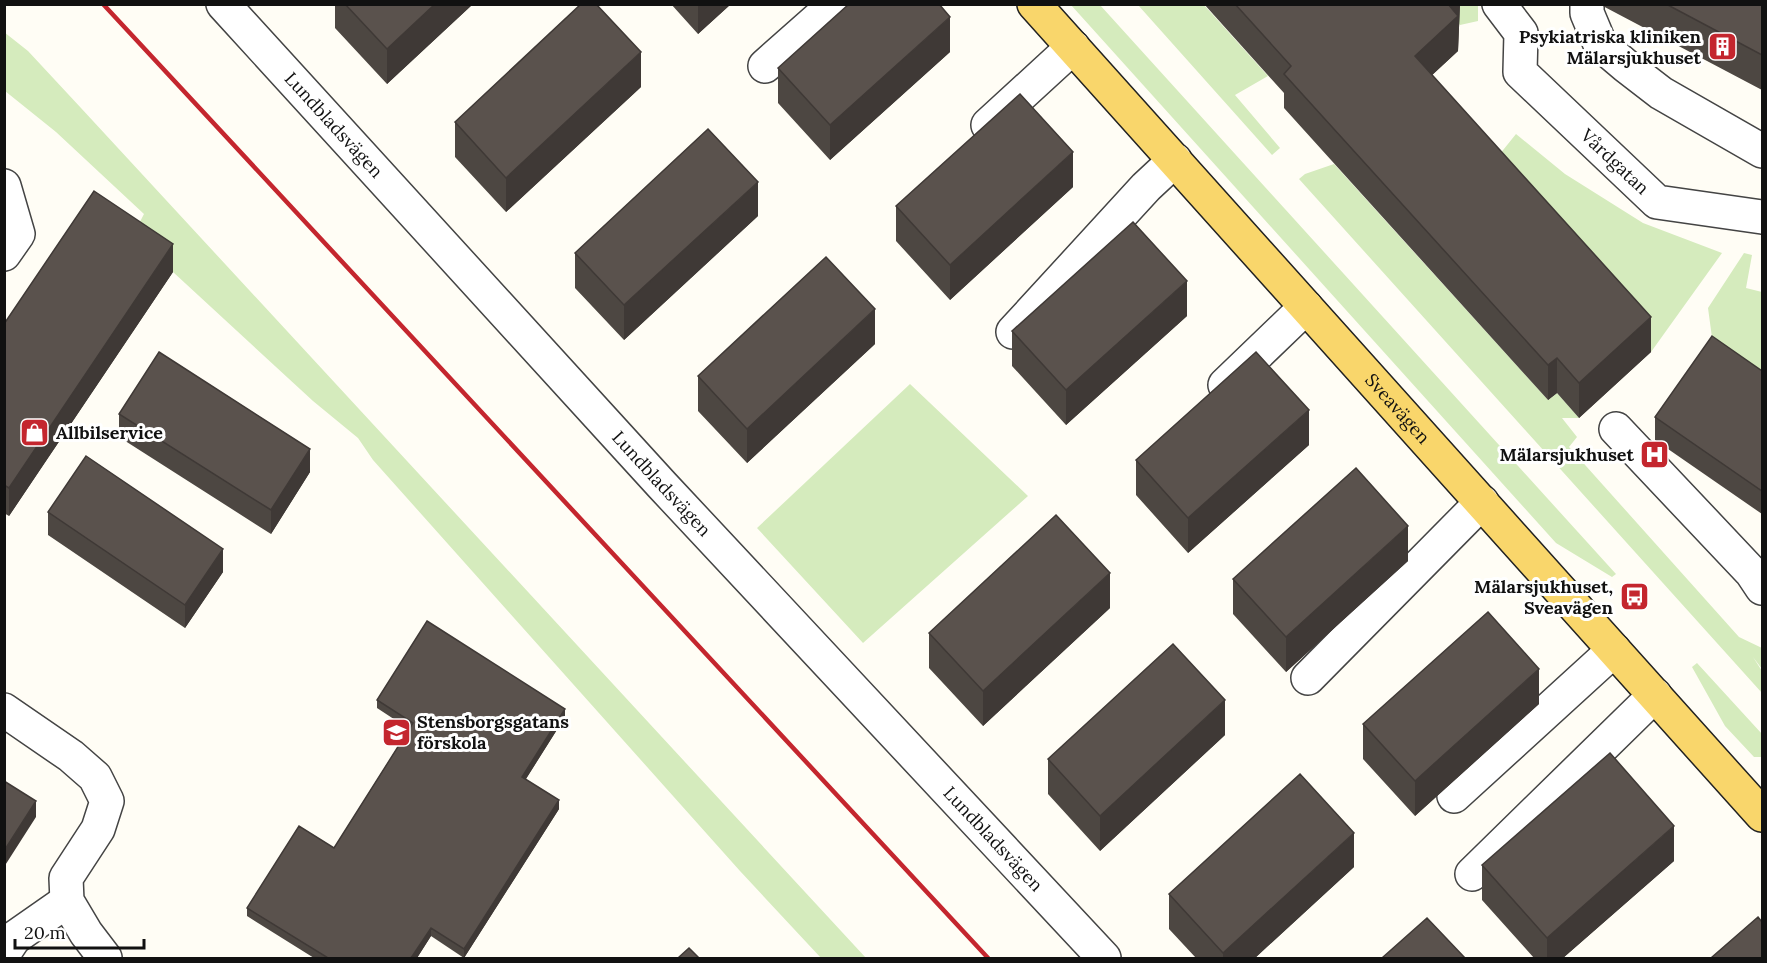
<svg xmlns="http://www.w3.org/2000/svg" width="1767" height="963" font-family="Lora,serif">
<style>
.green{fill:#d5ebbd}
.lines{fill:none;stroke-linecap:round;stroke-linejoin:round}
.minor-casing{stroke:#444;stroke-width:36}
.major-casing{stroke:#222;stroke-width:36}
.minor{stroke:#fff;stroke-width:33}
.major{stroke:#f9d66b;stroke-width:33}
.rail{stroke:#c4262e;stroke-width:4.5}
.wall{fill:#4d4742}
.shaded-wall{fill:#3f3936}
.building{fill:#5a524d;stroke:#3f3936;stroke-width:1.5}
.labels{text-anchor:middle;stroke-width:6;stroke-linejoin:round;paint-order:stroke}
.poi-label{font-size:18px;font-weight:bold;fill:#111;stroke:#fff;text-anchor:end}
.street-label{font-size:18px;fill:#111;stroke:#fff}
</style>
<rect width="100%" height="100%" fill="#fffdf5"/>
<path class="green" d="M1071,5H1100L1616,574L1612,577L1556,543Z
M1138,5H1204L1268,76L1235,95L1280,148L1272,155Z
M1441,5H1478V21L1460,25Z
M4,32L28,51L81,108L866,958H821L740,871L373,460L358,438L313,401L173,272L129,243L144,214L56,132L5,91Z
M1516,134L1565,174L1643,223L1722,253L1651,352L1487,170Z
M1334,164L1548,400L1557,393L1579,418H1562L1577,437L1569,447L1739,637L1762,648V669L1753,657L1762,671V693L1299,179L1305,174Z
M1744,253L1752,255L1746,288L1762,292V394L1713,345L1708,308Z
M910,384L1028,496L863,643L757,528Z
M1697,663L1762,734V757H1754L1725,726L1692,667Z"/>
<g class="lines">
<defs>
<g id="minor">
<path id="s1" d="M223,4L662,485L1104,958"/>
<path id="s2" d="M1499,4L1521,33L1520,72L1657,202L1762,217"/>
<path d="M1587,4V13L1600,44L1626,66L1661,93L1762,151"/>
<path d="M765,66L835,4"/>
<path d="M988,125L1073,47"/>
<path d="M4,186L18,234L4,254"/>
<path d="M1013,332L1146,187L1175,160"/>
<path d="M1225,385L1306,307"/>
<path d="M1616,429L1752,573L1762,588"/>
<path d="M1308,678L1482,502"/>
<path d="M4,710L71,756L95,777L107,801L98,829L66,878L67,901L86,933L105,958"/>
<path d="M1454,796L1614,650"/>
<path d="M1472,874L1655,695"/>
<path d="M4,953L14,938L67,901"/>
</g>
<g id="major">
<path id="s3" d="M1034,4L1762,815"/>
</g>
</defs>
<use href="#minor" class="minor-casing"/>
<use href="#major" class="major-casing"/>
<use href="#minor" class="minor"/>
<use href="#major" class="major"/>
<path class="rail" d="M103,4L988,958"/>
</g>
<path class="wall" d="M335,4H473L387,84L335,28Z
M671,4H731L698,34Z
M1204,4H1460L1458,51L1432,75L1651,352L1579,418L1557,393L1548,400L1284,108V93Z
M1599,4H1762V90Z
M950,52L830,160L778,103V68Z
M641,87L506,212L455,157V122Z
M1073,187L950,300L896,241V206Z
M758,216L624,340L575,288V253Z
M173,272L9,516L4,513V324Z
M1187,316L1066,425L1012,366V331Z
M875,344L747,463L698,411V376Z
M1762,371V514L1655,440V417Z
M119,414L310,472L271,534L119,437Z
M1309,445L1188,553L1136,495V460Z
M48,512L223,572L185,628L48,535Z
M1408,561L1286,672L1233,614V579Z
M1110,608L983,726L929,668V633Z
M377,700L565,717L526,779L559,809L464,958L431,936L417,958H314L247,916V908L334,848L409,729L377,708Z
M1539,704L1415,816L1363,759V724Z
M1225,735L1100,851L1048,794V759Z
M1674,861L1563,958H1534L1482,900V865Z
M1354,867L1255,958H1196L1169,929V894Z"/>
<path class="shaded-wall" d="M435,4H473L387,84V49Z
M698,4H731L698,34Z
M1446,4H1460L1458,51L1415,91V56Z
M950,17V52L830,160V125Z
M641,52V87L506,212V178Z
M1073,152V187L950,300V265Z
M758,182V216L624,340V305Z
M173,244V272L9,516V488Z
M1187,281V316L1066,425V390Z
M875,309V344L747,463V429Z
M1651,317V352L1579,418V383Z
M1557,358V393L1548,400V365Z
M1309,410V445L1188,553V518Z
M310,449V472L271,534V510Z
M1408,526V561L1286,672V637Z
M223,549V572L185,628V605Z
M1110,573V608L983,726V691Z
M1539,669V704L1415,816V781Z
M1225,700V735L1100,851V816Z
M565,709V717L522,785V777Z
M559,800V809L464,958V949Z
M36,801V817L4,867V851Z
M1674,826V861L1563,958H1547V938Z
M1354,833V867L1255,958H1223V953Z
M431,928V936L417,958H411Z"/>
<path class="building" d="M345,4H435L387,49Z
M581,4H596L641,52L506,178L455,122Z
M849,4H939L950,17L830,125L778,68Z
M1235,4H1448L1458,16L1415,56L1651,317L1579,383L1557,358L1548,365L1284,74L1291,66Z
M1666,4H1762V55Z
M1020,94L1073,152L950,265L896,206Z
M708,129L758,182L624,305L575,253Z
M94,191L173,244L9,488L4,485V324Z
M1133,222L1187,281L1066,390L1012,331Z
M826,257L875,309L747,429L698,376Z
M1712,336L1762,371V491L1655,417Z
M159,352L310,449L271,510L119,414Z
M1256,352L1309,410L1188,518L1136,460Z
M86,456L223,549L185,605L48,512Z
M1356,468L1408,526L1286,637L1233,579Z
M1056,515L1110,573L983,691L929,633Z
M1488,612L1539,669L1415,781L1363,724Z
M427,621L565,709L522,777L559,800L464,949L431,928L411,958H328L247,908L299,826L334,848L413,723L377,700Z
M1173,644L1225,700L1100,816L1048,759Z
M1610,753L1674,826L1547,938L1482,865Z
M1300,774L1354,833L1223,953L1169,894Z
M4,781L36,801L4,851Z
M1758,917L1762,922V958H1711Z
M1427,918L1465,958H1382Z
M689,948L699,958H678Z"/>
<defs>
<symbol id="building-square" viewBox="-11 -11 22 22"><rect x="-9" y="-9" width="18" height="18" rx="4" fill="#c4262e" stroke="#fff"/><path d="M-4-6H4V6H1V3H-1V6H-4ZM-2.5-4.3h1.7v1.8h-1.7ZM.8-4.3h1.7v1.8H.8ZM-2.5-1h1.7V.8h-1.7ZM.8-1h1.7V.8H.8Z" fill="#fff"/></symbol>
<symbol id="shop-square" viewBox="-11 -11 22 22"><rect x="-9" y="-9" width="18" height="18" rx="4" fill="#c4262e" stroke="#fff"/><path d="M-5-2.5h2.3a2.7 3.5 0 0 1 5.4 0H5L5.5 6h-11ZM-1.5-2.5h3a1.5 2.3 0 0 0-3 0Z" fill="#fff"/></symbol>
<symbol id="hospital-square" viewBox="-11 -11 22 22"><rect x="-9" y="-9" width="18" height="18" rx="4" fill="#c4262e" stroke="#fff"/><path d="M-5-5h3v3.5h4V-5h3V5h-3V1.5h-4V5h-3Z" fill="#fff"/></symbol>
<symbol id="bus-square" viewBox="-11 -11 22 22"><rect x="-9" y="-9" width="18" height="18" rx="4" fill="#c4262e" stroke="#fff"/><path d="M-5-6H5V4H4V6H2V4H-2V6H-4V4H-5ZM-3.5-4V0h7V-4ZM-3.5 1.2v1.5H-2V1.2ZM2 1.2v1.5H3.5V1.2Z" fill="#fff"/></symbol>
<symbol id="school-square" viewBox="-11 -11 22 22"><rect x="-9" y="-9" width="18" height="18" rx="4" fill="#c4262e" stroke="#fff"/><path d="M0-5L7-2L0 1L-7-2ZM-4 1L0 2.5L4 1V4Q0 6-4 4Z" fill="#fff"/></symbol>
</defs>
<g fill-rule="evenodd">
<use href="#building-square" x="1706" y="30" width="33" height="33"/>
<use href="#shop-square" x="18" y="416" width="33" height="33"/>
<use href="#hospital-square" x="1638" y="438" width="33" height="33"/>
<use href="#bus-square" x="1618" y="580" width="33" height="33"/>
<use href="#school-square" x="380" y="716" width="33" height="33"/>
</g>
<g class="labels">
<g class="poi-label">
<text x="1701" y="43">Psykiatriska kliniken<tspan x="1701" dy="21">Mälarsjukhuset</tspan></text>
<text x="56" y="439" text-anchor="start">Allbilservice</text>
<text x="1634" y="461">Mälarsjukhuset</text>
<text x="1613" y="593">Mälarsjukhuset,<tspan x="1613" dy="21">Sveavägen</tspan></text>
<text x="417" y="728" text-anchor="start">Stensborgsgatans<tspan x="417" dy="21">förskola</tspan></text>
</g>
<g class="street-label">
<text dy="6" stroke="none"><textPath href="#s1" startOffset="164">Lundbladsvägen</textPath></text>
<text dy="6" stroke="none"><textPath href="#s2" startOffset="206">Vårdgatan</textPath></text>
<text dy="6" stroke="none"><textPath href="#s3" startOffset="544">Sveavägen</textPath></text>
<text dy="6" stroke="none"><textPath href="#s1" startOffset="650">Lundbladsvägen</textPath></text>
<text dy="6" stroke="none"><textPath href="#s1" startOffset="1136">Lundbladsvägen</textPath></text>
</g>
</g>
<rect width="1767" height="963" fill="none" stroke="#111111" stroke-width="12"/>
<path d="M15 939v9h129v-9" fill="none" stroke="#111111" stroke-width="3"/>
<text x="24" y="939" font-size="18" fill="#111111" stroke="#ffffff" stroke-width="4.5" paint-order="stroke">20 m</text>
</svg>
